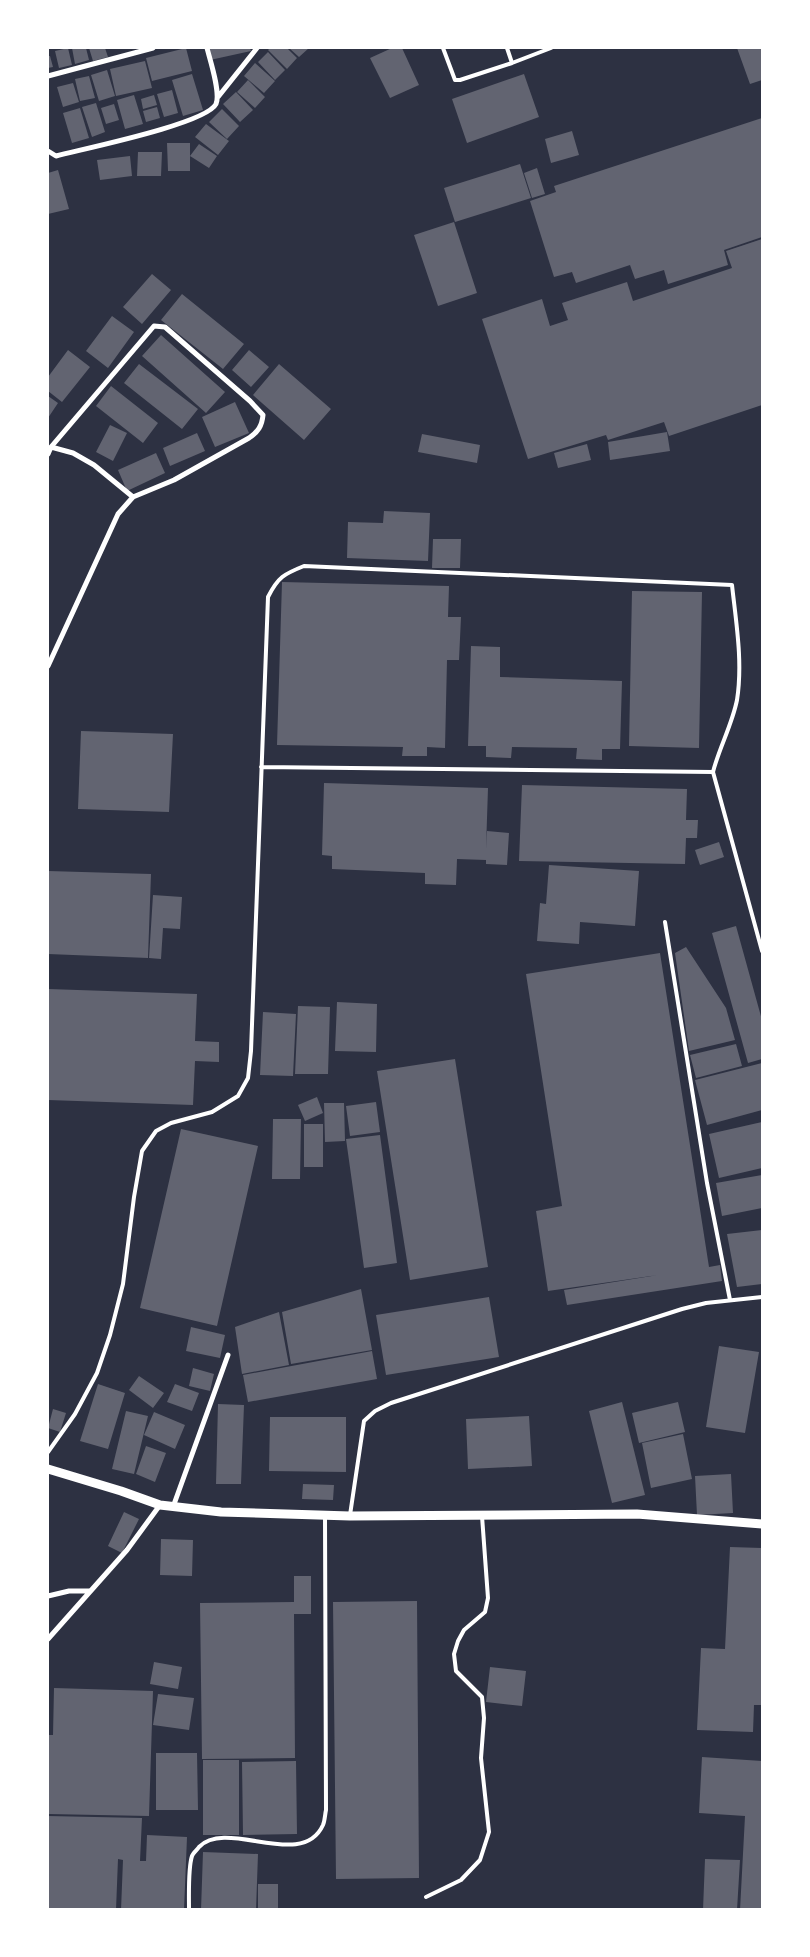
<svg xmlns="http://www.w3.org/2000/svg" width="810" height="1957" font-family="'Work Sans',sans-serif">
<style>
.building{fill:#626471}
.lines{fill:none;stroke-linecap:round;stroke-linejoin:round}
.service{stroke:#fff;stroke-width:4}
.minor{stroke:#fff;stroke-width:5}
.tertiary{stroke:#fff;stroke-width:9}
</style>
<rect width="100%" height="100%" fill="#2d3142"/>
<path class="building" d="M68,48L72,65L59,68L55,51Z
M72,48H86L89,60L75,64Z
M89,48H105L108,57L93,61Z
M186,48L192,71L152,81L146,58Z
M207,48H250L251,51L210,60Z
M270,48H287L297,58L287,69L268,50Z
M289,48H309L299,57Z
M392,48H402L419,85L390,98L370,58Z
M737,48H762V80L750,84Z
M268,52L285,70L275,80L258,62Z
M48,56H50L53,67L48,68Z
M145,61L152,88L116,96L110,69Z
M255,63L275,81L264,93L244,76Z
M107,70L115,96L99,101L91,75Z
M192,74L203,110L183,116L172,80Z
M524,74L539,117L467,143L452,99Z
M89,76L95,98L80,101L75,79Z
M248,80L265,97L255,108L237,92Z
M73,83L79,102L63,107L57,87Z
M172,90L178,113L164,117L157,94Z
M236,92L253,110L240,122L223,104Z
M134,95L143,124L125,129L117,100Z
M154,95L157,105L143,109L141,99Z
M96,103L105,132L92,137L82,107Z
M114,104L119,120L106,124L101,108Z
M157,107L160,118L146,122L143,111Z
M80,108L89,138L72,143L63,113Z
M222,109L239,126L227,139L209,122Z
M762,118V237L724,250L728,265L668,284L664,270L635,279L630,265L576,283L572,272L554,277L530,201L556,192L554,186Z
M206,124L229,141L218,155L195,137Z
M572,131L579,155L551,163L545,139Z
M167,143H190V171H168Z
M199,144L217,156L209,168L190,156Z
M138,152H162L161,176H137Z
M130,156L132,176L100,180L97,160Z
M520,164L531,198L455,222L444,188Z
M537,168L545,194L532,198L524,173Z
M58,170L69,209L48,214V173Z
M454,222L477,293L438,306L414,235Z
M762,239V405L669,436L664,422L608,440L606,435L528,459L482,319L542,299L550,326L568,320L562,303L627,282L633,301L732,268L726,251Z
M152,274L171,290L142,324L123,307Z
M182,294L244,344L223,369L161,320Z
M112,316L134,332L108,368L86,351Z
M161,335L225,392L206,413L142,356Z
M68,350L90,367L62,402L48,391V377Z
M249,350L269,367L251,387L232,370Z
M139,364L198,409L182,429L124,383Z
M279,364L331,409L304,440L253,395Z
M111,386L158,423L143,443L96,406Z
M48,396L58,403L48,418Z
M235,402L249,433L215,447L202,417Z
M110,425L127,433L113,461L96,452Z
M667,432L670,451L610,460L608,442Z
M197,433L205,451L170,466L163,448Z
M422,434L480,445L477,463L418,452Z
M587,444L591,460L558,468L554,453Z
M156,453L165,473L127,491L118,470Z
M384,511L430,513L428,561L347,558L348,522L383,523Z
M433,539H461L460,568H432Z
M282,582L449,586L448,617H461L459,660H447L445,748L427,747V756H402L403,747L277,745Z
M632,591L702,592L699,748L629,746Z
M471,646L500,647V677L622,681L620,749H602V760L576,759L577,748L512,747L511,758L486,757V746H468Z
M81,731L173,734L169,812L78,809Z
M324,783L488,788L486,849L487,831L509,833L507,865L486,864V860L457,859L456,885L425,884V873L332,869V856L322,855Z
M522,785L687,789L686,820H698L697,838H686L685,864L519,861Z
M719,842L724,857L700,865L695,850Z
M549,865L639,871L635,926L580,922L579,944L537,941L540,903L546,904Z
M48,871L151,874L148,958L48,954Z
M153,895L182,897L180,929L163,928L161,959L149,958Z
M736,926L762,1020V1059L748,1063L712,933Z
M686,947L726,1008L735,1040L689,1051L675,953Z
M660,953L709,1267L720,1265L722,1281L567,1305L564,1290L658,1275L548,1291L536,1211L562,1206L526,974Z
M48,989L197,994L195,1041L219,1042V1062L195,1061L193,1105L48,1100Z
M337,1002L377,1004L376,1052L335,1051Z
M298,1006L330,1007L328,1074H295Z
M263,1012L296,1014L293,1076L260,1075Z
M736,1044L742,1066L696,1078L690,1055Z
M455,1059L488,1267L410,1280L377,1071Z
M762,1063V1110L707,1125L695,1080Z
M317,1097L323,1113L305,1121L298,1105Z
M376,1102L380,1132L350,1136L346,1106Z
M324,1103H344L345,1141L325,1142Z
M273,1119H301L300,1179H272Z
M762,1122V1168L719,1178L709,1134Z
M304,1124H323V1167H304Z
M181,1129L258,1146L217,1326L140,1308Z
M380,1135L397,1263L364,1268L346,1139Z
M762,1175V1208L722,1216L716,1183Z
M762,1230V1284L737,1287L727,1234Z
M361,1289L372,1350L291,1364L282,1312Z
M489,1297L499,1357L386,1375L376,1315Z
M279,1312L289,1365L242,1374L235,1327Z
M191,1327L225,1335L220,1358L186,1351Z
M719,1346L759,1352L745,1433L706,1427Z
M372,1351L377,1379L248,1402L243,1375Z
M193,1368L214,1374L210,1391L189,1386Z
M139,1376L164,1393L153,1408L129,1390Z
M98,1384L125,1393L108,1449L80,1441Z
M175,1384L199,1393L192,1411L167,1402Z
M622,1402L645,1495L612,1503L589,1411Z
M678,1402L685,1432L639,1443L632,1413Z
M218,1404L244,1405L241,1484H216Z
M53,1409L66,1413L60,1432L48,1428Z
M126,1411L148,1416L134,1474L112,1469Z
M154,1412L185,1425L175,1449L144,1435Z
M529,1416L532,1466L468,1469L466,1419Z
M270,1417H346V1472L269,1471Z
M683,1434L692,1479L651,1488L642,1443Z
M146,1446L166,1453L155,1482L136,1474Z
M731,1474L733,1513L697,1515L695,1476Z
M303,1484L334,1485L333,1500L302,1499Z
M124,1512L139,1519L122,1553L108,1546Z
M161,1539L193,1540L192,1576L160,1575Z
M730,1547L762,1548V1705H754L753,1732L697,1730L701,1648L725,1649Z
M294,1576H311V1614H294L295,1758L202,1759L200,1603L294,1602Z
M417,1601L419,1878L336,1879L333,1602Z
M154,1662L182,1667L178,1689L150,1684Z
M490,1667L526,1671L522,1706L486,1702Z
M54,1688L153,1691L149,1816L48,1814V1735H53Z
M158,1694L194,1698L189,1730L153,1725Z
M156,1753H197L198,1810H156Z
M702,1757L762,1761V1910H740L745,1816L699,1813Z
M203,1760H239V1835H203Z
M296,1761L297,1834L243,1835L242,1762Z
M48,1816L142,1818L140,1861H146L147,1835L187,1837L184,1910H121L123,1860L118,1859L116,1910H48Z
M203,1852L258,1854L256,1910H201Z
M705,1859L740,1860L737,1910H703Z
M258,1884H278V1910H258Z"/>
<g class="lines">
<path class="service" d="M443,48L455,80H460L512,63L551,48
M507,48L512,63
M261,767L713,772
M665,922L707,1183L730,1300
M48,1452L75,1414L97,1373L110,1335L123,1284L134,1197L142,1151L156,1131L171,1123L212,1112L238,1096L248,1078L251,1051L268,597C278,577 284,574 304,566L732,585C736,622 743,662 737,700C732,725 719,748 713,772L762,951
M350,1515L364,1421L375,1411L391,1403L682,1309L706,1303L762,1297
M426,1897L461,1880L480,1860L489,1832L481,1758L484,1718L482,1697L456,1671L454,1654L458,1641L464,1630L485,1612L488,1598L482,1516
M189,1910C189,1896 188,1868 192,1856C193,1853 197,1850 199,1847C227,1818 302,1871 323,1825C325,1820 325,1814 326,1810L325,1516"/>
<path class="minor" d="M48,76L153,48
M218,97L257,48
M48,151L56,156C82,149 206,124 216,104C221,93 210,60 207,48
M51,447L73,453L94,465L133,497
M48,454L51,447L154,326L165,327L250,401L263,415C262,426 258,432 249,438L174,480L133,497L118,514L48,666
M173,1507L228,1355
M48,1596L69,1591H89
M48,1639L127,1550L160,1505"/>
<path class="tertiary" d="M48,1469L121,1491L160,1505L221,1512L350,1516L637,1514L762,1524"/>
</g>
<rect width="810" height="1957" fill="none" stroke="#ffffff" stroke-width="98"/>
</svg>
